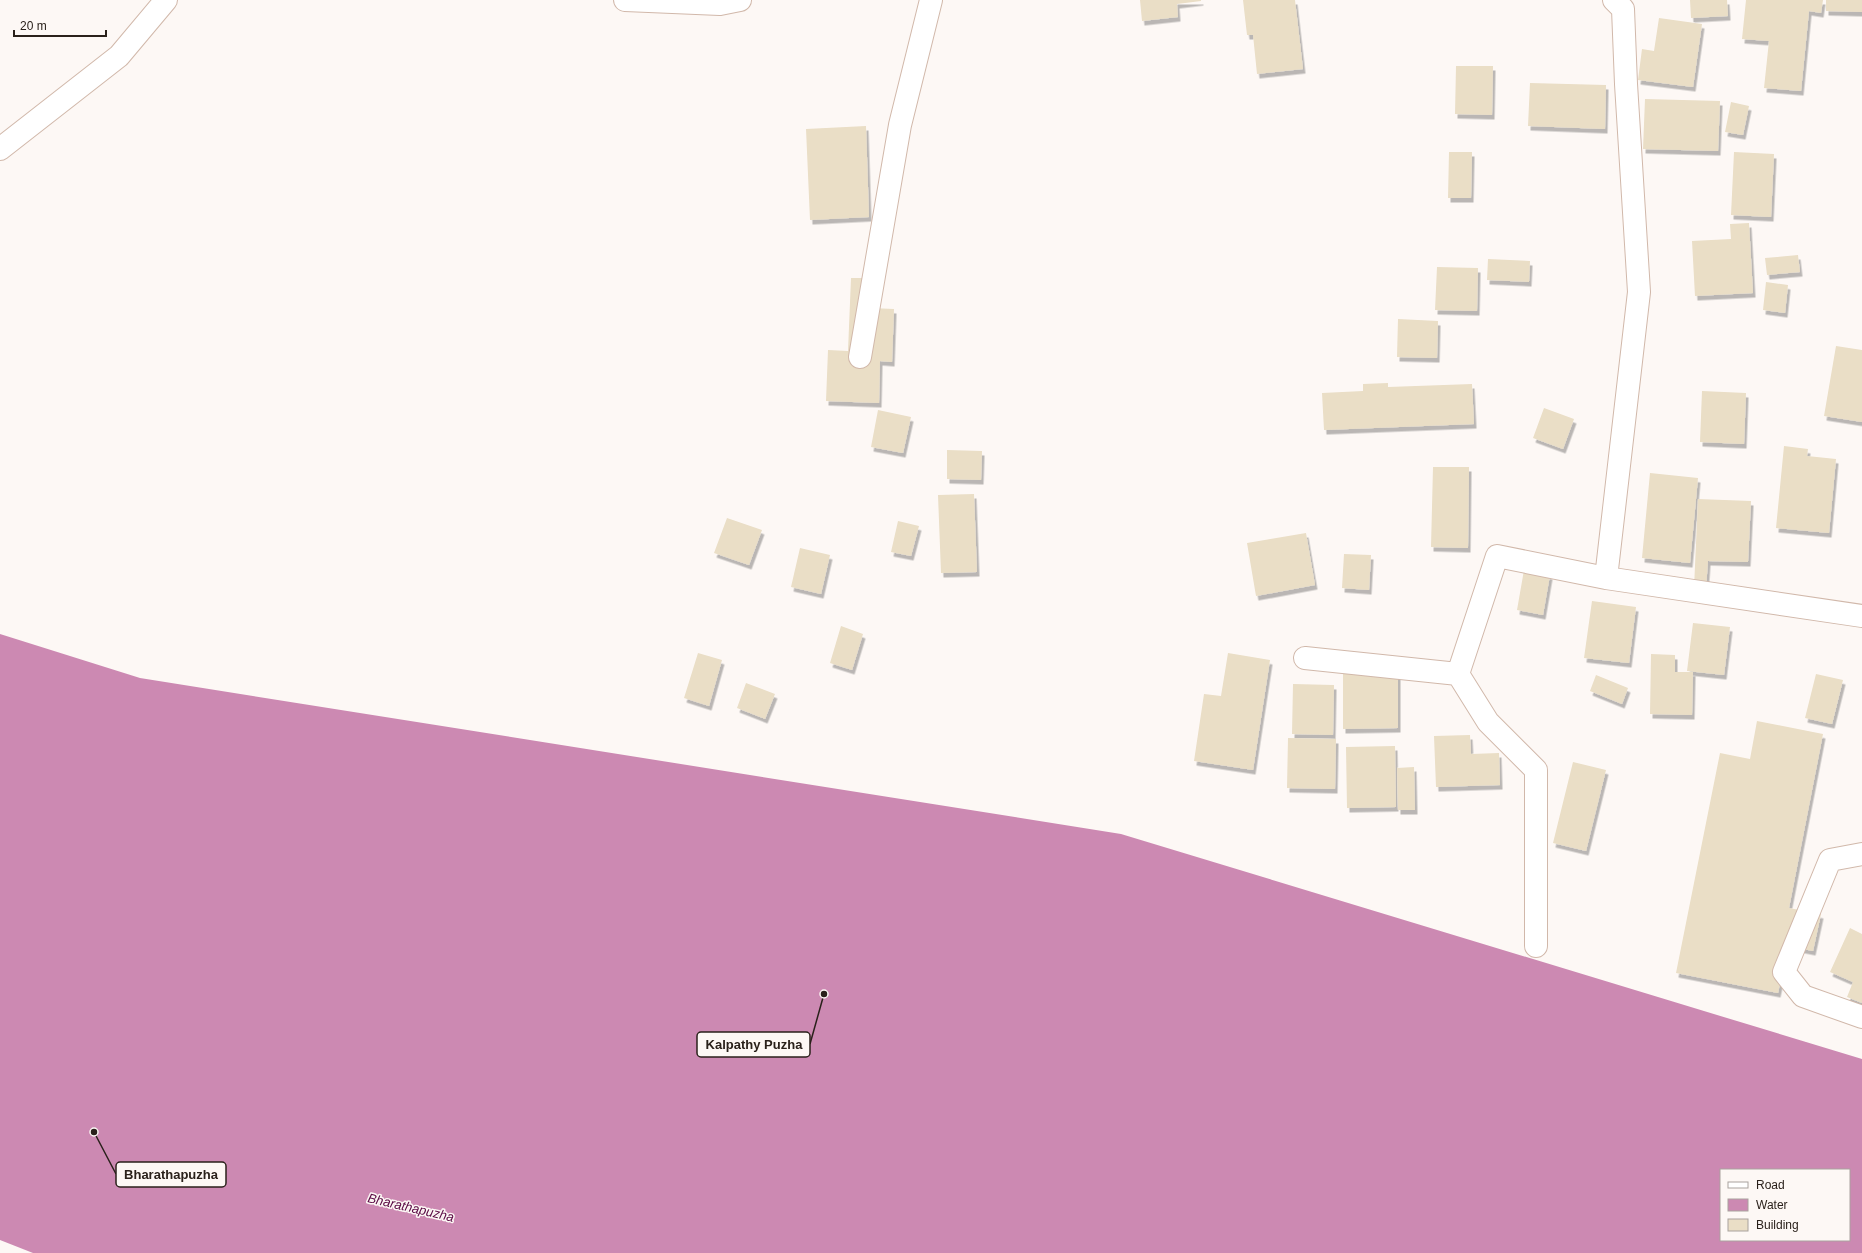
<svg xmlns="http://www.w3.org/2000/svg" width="1862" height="1253" font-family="Arial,sans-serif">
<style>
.water{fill:#cc89b2;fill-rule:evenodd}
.building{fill:#eadec6;filter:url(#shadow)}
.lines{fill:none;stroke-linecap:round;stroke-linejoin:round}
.street-casing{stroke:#d1b8aa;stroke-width:24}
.street{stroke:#fff;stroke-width:22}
.labels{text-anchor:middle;stroke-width:3;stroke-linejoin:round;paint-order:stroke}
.water-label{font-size:13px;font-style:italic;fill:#5a0944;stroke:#fdf8f5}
.leader{fill:none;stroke:#2a211b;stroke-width:1.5}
.callout-dot{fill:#2a211b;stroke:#fdf8f5;stroke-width:1.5}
.callout{fill:#fdf8f5;stroke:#2a211b;stroke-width:1.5}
.callout-label{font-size:13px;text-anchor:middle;font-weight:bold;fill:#2a211b}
</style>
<defs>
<filter id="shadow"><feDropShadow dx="2.5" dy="4.5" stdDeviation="0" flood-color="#0004"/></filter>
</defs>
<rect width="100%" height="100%" fill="#fdf8f5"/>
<path class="water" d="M0,634L140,678L1121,834L1862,1059V1253H33L0,1240ZM1721,1170H1849V1240H1721Z"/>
<path class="building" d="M1140,0H1201V1L1177,4L1178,17L1142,21Z
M1243,0H1295L1303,69L1257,74L1253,35H1247Z
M1690,0H1727L1728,16L1691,18Z
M1746,0H1823L1821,13L1809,11L1801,91L1764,88L1769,41L1742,39Z
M1826,0H1862V12L1826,11Z
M1659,18L1702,24L1693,87L1638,80L1642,49L1654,51Z
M1456,66H1493L1492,115L1455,114Z
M1530,83L1606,85L1605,129L1528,126Z
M1645,99L1720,101L1718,151L1643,149Z
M1731,102L1749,106L1743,135L1725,132Z
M866,126L869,217L810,220L806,129Z
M1449,152H1472L1471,198H1448Z
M1734,152L1774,154L1771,217L1731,215Z
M1749,223L1753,293L1695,296L1692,241L1731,239L1730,224Z
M1798,255L1800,272L1767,275L1765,258Z
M1488,259L1530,261L1529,282L1487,280Z
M1437,267L1478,268L1477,311L1435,310Z
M851,278H872L871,308L894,309L892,362L880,361L879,403L826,401L828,350L848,351Z
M1766,282L1788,285L1785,313L1763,310Z
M1398,319L1438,321L1437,358L1397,357Z
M1836,346L1862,350V422L1824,416Z
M1388,383V387L1472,384L1474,424L1324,430L1322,393L1363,391V384Z
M1702,391L1746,393L1744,444L1700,442Z
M1544,408L1574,419L1563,449L1533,438Z
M878,410L911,417L903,453L871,447Z
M1784,446L1808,449L1807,456L1836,459L1829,533L1776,528Z
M947,450L982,451L981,480L947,479Z
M1433,467H1469L1468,548L1431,547Z
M1650,473L1698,478L1690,563L1642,558Z
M974,494L977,572L941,573L938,495Z
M1698,499L1751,501L1748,562L1708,561L1706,588H1694Z
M727,518L762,530L749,565L714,553Z
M898,521L919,526L911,556L891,552Z
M1306,533L1315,585L1256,596L1247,543Z
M800,548L830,555L821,594L791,587Z
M1344,554L1371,555L1369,590L1342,588Z
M1524,570L1550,575L1543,615L1517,610Z
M1592,601L1636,607L1629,663L1584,658Z
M1693,623L1730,627L1724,675L1687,671Z
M841,626L863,634L852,670L830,663Z
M698,653L722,660L709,706L684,698Z
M1228,653L1270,660L1253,770L1194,761L1204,694L1221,696Z
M1651,654L1675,655V672H1693L1692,715L1650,714Z
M1398,672V728L1343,729V673Z
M1816,674L1843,680L1832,724L1805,718Z
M1596,675L1628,688L1622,704L1590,691Z
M746,683L775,694L765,719L737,708Z
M1293,684L1334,685L1333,735L1292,734Z
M1757,721L1823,734L1789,908L1821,914L1813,951L1788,946L1778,993L1676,973L1720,753L1750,759Z
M1470,735L1471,754L1499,753L1500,785L1436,787L1434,736Z
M1288,738L1336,739L1335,789L1287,788Z
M1395,746L1396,807L1347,808L1346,747Z
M1573,762L1606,770L1586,851L1553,843Z
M1414,767L1415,810H1398L1397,768Z
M1850,928L1862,934V1003L1847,997L1853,982L1830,972Z"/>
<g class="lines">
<defs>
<path id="street" d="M625,0L720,4L740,0
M1614,0L1623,9L1626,84L1639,292L1606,578L1862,616
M0,149L119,56L166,0
M860,357L900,125L931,0
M1305,658L1458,674
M1862,854L1830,860L1784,972L1803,996L1862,1017
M1536,946V770L1488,722L1458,674L1497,556L1606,578"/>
</defs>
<use href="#street" class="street-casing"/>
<use href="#street" class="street"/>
</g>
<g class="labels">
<g class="water-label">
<text transform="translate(411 1207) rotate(13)" y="5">Bharathapuzha</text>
</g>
</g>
<path class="leader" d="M824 994L810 1044M94 1132L116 1174"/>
<g class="callout-dot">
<circle cx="824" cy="994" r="4"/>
<circle cx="94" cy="1132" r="4"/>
</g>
<g class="callout">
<rect x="697" y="1032" width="113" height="25" rx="4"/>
<rect x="116" y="1162" width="110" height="25" rx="4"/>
</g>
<g class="callout-label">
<text x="754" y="1049">Kalpathy Puzha</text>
<text x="171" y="1179">Bharathapuzha</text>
</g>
<rect x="1720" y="1169" width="130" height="72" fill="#fdf8f5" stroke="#a9a29e"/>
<rect x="1728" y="1182" width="20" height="6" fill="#ffffff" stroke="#a9a29e"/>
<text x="1756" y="1189" font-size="12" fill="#2a211b">Road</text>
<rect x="1728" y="1199" width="20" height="12" fill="#cc89b2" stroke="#a9a29e"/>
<text x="1756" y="1209" font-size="12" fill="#2a211b">Water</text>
<rect x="1728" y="1219" width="20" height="12" fill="#eadec6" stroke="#a9a29e"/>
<text x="1756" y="1229" font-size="12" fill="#2a211b">Building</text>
<path d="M14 30v6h92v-6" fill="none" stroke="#2a211b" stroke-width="2"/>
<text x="20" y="30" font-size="12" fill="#2a211b" stroke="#fdf8f5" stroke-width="3" paint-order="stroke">20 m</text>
</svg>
